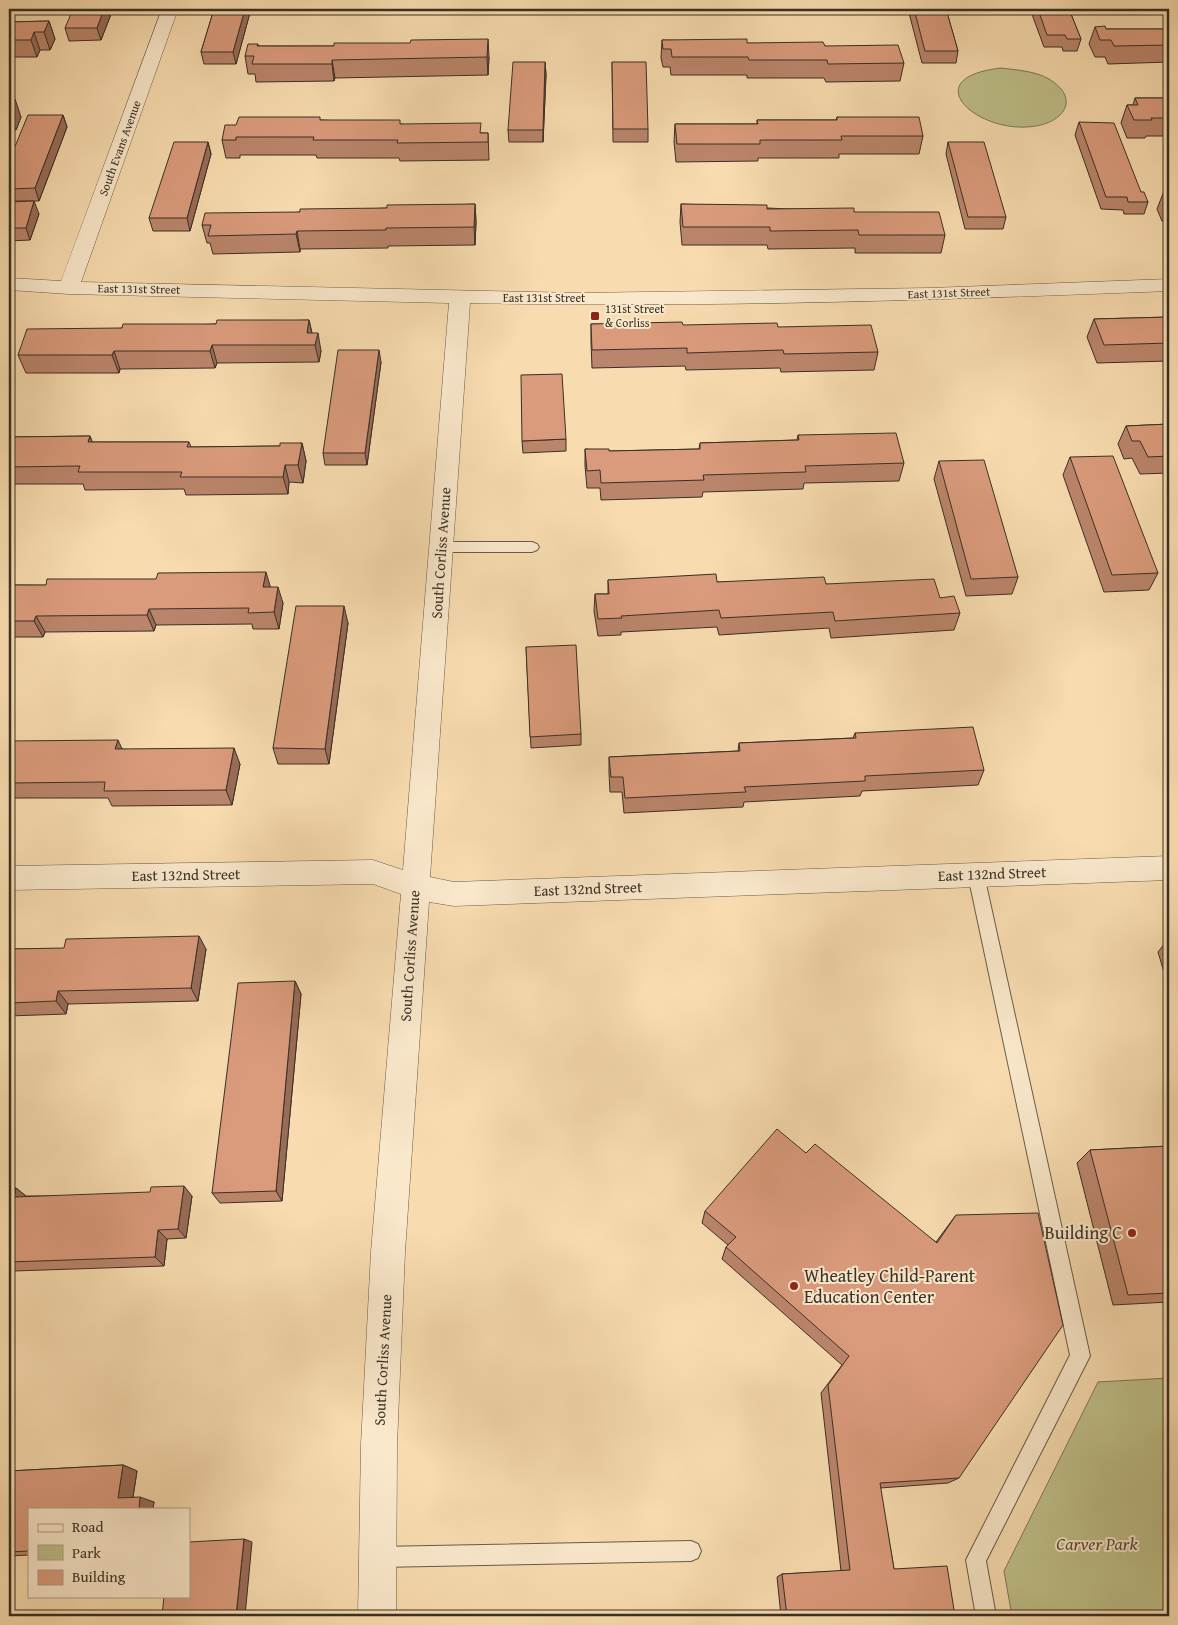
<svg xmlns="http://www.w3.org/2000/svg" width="1178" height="1625" font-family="'Gentium Book Plus',serif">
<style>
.green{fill:#bfc089;stroke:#7c7858}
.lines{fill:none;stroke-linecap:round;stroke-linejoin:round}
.lane-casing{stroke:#695b49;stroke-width:2}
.street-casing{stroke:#695b49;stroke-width:1}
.lane{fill:#fae8cb;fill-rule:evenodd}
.street{fill:#fae8cb;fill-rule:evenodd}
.wall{fill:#bb856b;stroke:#393027}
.shaded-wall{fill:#996c57;stroke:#393027}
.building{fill:#da9b7c;stroke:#393027}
.poi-dot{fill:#8f2418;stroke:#fae8cb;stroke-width:2}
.labels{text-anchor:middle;stroke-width:4;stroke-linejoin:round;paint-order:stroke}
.far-street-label{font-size:12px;fill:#393027;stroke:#fae8cb}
.far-poi-label{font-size:12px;fill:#393027;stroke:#fae8cb;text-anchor:start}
.street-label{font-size:15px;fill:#393027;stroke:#fae8cb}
.near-poi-label{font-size:18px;fill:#393027;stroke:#fae8cb;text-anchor:end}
.near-park-label{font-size:18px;font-style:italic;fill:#544d3b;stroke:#fae8cb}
</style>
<rect width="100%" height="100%" fill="#f8dcaf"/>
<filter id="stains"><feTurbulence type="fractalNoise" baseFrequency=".004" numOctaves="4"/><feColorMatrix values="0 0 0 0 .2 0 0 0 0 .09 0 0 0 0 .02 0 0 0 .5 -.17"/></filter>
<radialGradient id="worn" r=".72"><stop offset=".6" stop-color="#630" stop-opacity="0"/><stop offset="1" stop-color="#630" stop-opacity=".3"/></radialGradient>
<path class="green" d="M1001,68C1017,70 1035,71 1049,79C1080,98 1065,121 1036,126C979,136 913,78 1001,68Z
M1169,1378V1616H1012L1004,1571L1098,1382Z"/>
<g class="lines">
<defs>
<path id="lane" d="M441,542H532L537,544L539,547L537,550L532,552H441L436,550L434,547L436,544Z
M976,868L981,870L984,875L1090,1356L986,1561L996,1616H976L966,1560L1070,1355L968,875L971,870Z
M691,1541L698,1544L701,1551L698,1558L691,1561L378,1567L371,1564L368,1557L371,1550L378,1547Z"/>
<path id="street" d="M162,9H178L81,282L577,293L930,288L1169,279V291C936,300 703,308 470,303L430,877L454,882L1169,856V880L454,906L429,902L405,1252L397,1445L396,1616H358L361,1445L371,1252L401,894L373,884L9,890V866L373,860L403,870L449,303L69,294L9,290V278L61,281Z"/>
</defs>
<use href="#lane" class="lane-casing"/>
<use href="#street" class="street-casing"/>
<use href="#lane" class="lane"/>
<use href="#street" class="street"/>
</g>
<path class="wall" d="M113,9L101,40L69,41L65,28Z
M214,9H251L236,64H204L201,52Z
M666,9H705L666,10Z
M908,9H946L958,51L956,63H922Z
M1030,9H1069L1081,39L1077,51H1063L1062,47H1044Z
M49,21L55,39L50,50H40L37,57H9V22Z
M1095,27L1106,29H1169V62L1108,64L1105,57H1095L1089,44Z
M662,40L825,46L904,63L900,81L826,82L824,78H747V75H671L670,67H663L661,58Z
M258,44V46H334L489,57L488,75L335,78L334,81L256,82L255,74H248L245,56Z
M545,62L546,75L543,142H509L508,130Z
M612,62L648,129V142H613Z
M9,92L11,99L21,117L16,130H9Z
M1135,98H1169V136H1146L1145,138H1127L1121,123L1127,105H1133Z
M63,115L67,127L39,201H9V161Z
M837,117L923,136L919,154H839V158H758V161L676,162L674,142L675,124H757V120H836Z
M321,120L401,124L482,133H488L489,160L400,161L399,158H317L316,155H240V158H226L222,140L236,125Z
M1079,122L1141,192L1148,202L1144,214H1124L1123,210L1101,209L1075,135Z
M208,142L211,154L190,231H153L149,218Z
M948,142L1006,217L1003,229H965L946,154Z
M1164,191H1169V221H1162L1157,209Z
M9,202L39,214L30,240L9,241Z
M475,204L476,222L475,245L388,246V248L300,249V252L213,254L210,243H207L202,225L300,212Z
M681,204L854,212L945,235L941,253H855V248L768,249L767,245H682L680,222Z
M1169,317V361L1097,363L1087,337L1094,319Z
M309,320L312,333L321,351L319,362L217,363L215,368L120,369L119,373H26L18,355L122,328Z
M591,324L778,327L878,352L874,370L781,372L780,368L686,370L685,366L592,368L591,342Z
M381,362L367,465H325L323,453Z
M1169,424V473L1140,474L1132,458L1124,459L1118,444L1126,426Z
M798,435L904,463L899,481L804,483L803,489L703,492L702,497L601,500L600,488H587L585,466V449L609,451L699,449L700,443L797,440Z
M90,436L92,442H189L191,447L280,446L302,443L306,461L303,483L289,482L288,494L186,495L184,489L85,490L83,484H9V437Z
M566,439V451L523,453L522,441Z
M1070,457L1158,573L1149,590L1104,592L1063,475Z
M939,461L1018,577L1012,594L966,596L934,479Z
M608,580L826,584L940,598L960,613L954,630L831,638L829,628L719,635L717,627L621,632V635L598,636L594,611L595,594H608Z
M9,585L270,587L283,603L279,629H253L252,624L156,625L154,631L45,632L43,637H9Z
M348,623L329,764H278L273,748Z
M526,647L581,734V745L531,748Z
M855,733L984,770L978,785L862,791L860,796L744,802L743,807L624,813L622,792H610L609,773V757L738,751L739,743L853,738Z
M9,741L122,749L240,764L232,805L112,806L108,798H9Z
M1169,938V989L1158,952Z
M9,949H206L198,1001L68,1004L66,1014L9,1016Z
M295,981L301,994L282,1201L220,1203L212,1193Z
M1169,1146V1302L1113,1305L1077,1163L1090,1150Z
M806,1153L936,1242L956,1215L959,1478L948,1483L880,1488L894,1569L955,1616H781L777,1577L782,1574L841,1571L821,1393L842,1365L722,1259L726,1247L728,1245L702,1223L705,1211Z
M9,1188H16L26,1196H192L186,1238L167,1239L164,1266L14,1271L9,1267Z
M123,1465L137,1471L133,1497L154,1502L153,1509H29V1555L9,1556V1471Z"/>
<path class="shaded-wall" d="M104,9H113L101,40L97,28Z
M245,9H251L236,64L233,52Z
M49,21L55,39L50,50L44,32Z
M34,32L40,50L37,57L31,40Z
M488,39L489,57L488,75L487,57Z
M332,60L335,78L334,81L332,64Z
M545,62L546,75L543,142V130Z
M9,92L13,104L15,99L21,117L16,130L9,112Z
M63,115L67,127L39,201L35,188Z
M208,142L211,154L190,231L187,218Z
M34,201L39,214L30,240L26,228Z
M475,204L476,222L475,245L474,227Z
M297,231L300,249V252L296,234Z
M309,320L313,338L307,333Z
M318,333L321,351L319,362L315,345Z
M212,345L217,363L215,368L210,351Z
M379,350L381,362L367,465L365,453Z
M114,351L120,369L119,373L112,355Z
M90,436L97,454L88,442Z
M302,443L306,461L303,483L298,465Z
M285,465L289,482L288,494L283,477Z
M266,572L271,589L263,587Z
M278,587L283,603L279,629L274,612Z
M344,606L348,623L329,764L325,749Z
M149,609L156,625L154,631L147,615Z
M36,616L45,632L43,637L34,621Z
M118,740L125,755L115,749Z
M234,748L240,764L232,805L226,790Z
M199,936L206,949L198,1001L191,988Z
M295,981L301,994L282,1201L276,1191Z
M58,991L68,1004L66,1014L56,1001Z
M184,1186L192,1196L186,1238L178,1229Z
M16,1188L28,1198L14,1197Z
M158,1230L167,1239L164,1266L155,1257Z
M123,1465L137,1471L132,1503L118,1498Z
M140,1497L154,1502L153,1509H139Z
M244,1539L252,1542L245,1616H236Z"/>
<path class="building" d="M73,9H104L97,28H65Z
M214,9H245L233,52H201Z
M914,9H946L958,51H925Z
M1038,9H1069L1081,39H1067L1065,35H1047Z
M49,21L44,32H34L31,40H9V22Z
M1105,26L1106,29H1169V45L1114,46L1111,40H1100L1095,27Z
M488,39L487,57L332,60V64H252L254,56H245L248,44H258L257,46H334V43H410L411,40Z
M747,39V43L823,42L825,46L898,45L904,63L828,64L827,60H749L748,57H672L671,49H663L662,40Z
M513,62H545L543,130H508Z
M612,62H646L648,129H613Z
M1135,98H1169V118H1151L1152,120H1134L1127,105H1138Z
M9,99H15L9,112Z
M28,115H63L35,188L9,189V161Z
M239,117H320V120H400V124L481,123L480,133H488V142L397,143L398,140H313L314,137H236V140H222L225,125H236Z
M837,117H919L923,136H841L842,140H760V144H677L675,124H758L757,120H837Z
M1079,122L1114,123L1141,192H1144L1148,202H1128L1127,197H1106Z
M174,142H208L187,218H149Z
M948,142H984L1006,217H968Z
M1164,191H1169V202Z
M34,201L26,228H9V202Z
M475,204L474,227L386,228V230L297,231L296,234L208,236L211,225H202L205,213L300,212V209L387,208V205Z
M681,204L767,205V209L854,208V212H939L945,235H859L858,230L770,231V227H683Z
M1169,317V343L1104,345L1094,319Z
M217,320H309L307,333H318L315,345H212L210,351H114L112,355H18L27,329L122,328L123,324H216Z
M682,322L683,325L777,323L778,327L871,325L878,352L784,354L783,350L687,353V348L592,350L591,324Z
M338,350H379L365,453H323Z
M562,374L566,439L522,441L521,375Z
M1169,424V456L1148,457L1140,441H1132L1126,426Z
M896,433L904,463L805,466L806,472L703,475L704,480L601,483L600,470L587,471L585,449H609V451L700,449V443L799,440L798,435Z
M90,436L88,442H189L187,447L280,446V443H302L298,465H285L283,477H180L182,472H78L80,466L9,467V437Z
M1113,456L1158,573L1112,575L1070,457Z
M984,460L1018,577L971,579L939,461Z
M266,572L263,587H278L274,612L248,613L249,608L149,609L147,615L36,616L34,621H9V585H46L47,579H156L158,573Z
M716,574L717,582L824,577L826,584L934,579L940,598L954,596L960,613L835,621L833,612L721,618L719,610L621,616L622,618L598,619L595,594H609L608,580Z
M296,606H344L325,749L273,748Z
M576,645L581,734L530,737L526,647Z
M973,727L984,770L865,776V781L744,787L746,792L625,798L623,777H611L609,757L740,751L739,743L856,738L855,733Z
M118,740L115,749L234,748L226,790L104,791L105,782L9,783V741Z
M199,936L191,988L58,991L56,1001L9,1003V949L64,948L66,939Z
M295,981L276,1191L212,1193L238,983Z
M777,1129L806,1153L815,1144L937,1243L956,1215L1038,1213L1063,1325L959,1478L880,1483L894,1569L947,1566L955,1616H787L782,1574L850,1570L828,1385L849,1356L726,1247L736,1237L705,1211Z
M1169,1146V1293L1128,1295L1090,1150Z
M184,1186L178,1229L158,1230L155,1257L9,1262V1188H16L14,1197L150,1192L151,1187Z
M123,1465L118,1498L140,1497L139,1509H29V1551L9,1552V1471Z
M244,1539L236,1616H162L164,1596H189V1542Z"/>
<g class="poi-dot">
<rect x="590" y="311" width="10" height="10" rx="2.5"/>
<circle cx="1132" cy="1233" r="5"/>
<circle cx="794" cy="1286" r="5"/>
</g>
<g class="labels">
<g class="far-street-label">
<text transform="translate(120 148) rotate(-70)" y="4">South Evans Avenue</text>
<text transform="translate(139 289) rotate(1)" y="4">East 131st Street</text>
<text transform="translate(949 293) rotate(-2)" y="4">East 131st Street</text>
<text x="544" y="302">East 131st Street</text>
</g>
<g class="far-poi-label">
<text x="605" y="313">131st Street<tspan x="605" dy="14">&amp; Corliss</tspan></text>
</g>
<g class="street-label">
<text transform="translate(441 553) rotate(-86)" y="5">South Corliss Avenue</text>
<text transform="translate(992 874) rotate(-2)" y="5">East 132nd Street</text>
<text transform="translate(186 875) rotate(-1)" y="5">East 132nd Street</text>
<text transform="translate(588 889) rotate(-2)" y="5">East 132nd Street</text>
<text transform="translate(410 956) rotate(-86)" y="5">South Corliss Avenue</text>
<text transform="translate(383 1360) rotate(-87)" y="5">South Corliss Avenue</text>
</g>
<g class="near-poi-label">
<text x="1122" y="1239">Building C</text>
<text x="804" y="1282" text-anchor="start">Wheatley Child-Parent<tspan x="804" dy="21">Education Center</tspan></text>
</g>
<g class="near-park-label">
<text x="1097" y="1550">Carver Park</text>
</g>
</g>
<rect width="1178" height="1625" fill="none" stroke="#f8dcaf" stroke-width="30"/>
<rect x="10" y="10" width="1158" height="1605" fill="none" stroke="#393027" stroke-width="2.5"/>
<rect x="15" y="15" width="1148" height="1595" fill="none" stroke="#393027"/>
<rect x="28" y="1508" width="162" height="90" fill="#fae8cb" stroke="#ad9e89"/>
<rect x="38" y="1524" width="25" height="8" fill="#fae8cb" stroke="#ad9e89"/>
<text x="72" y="1532" font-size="15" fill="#393027">Road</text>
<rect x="38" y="1545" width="25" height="15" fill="#bfc089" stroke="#ad9e89"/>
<text x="72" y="1558" font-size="15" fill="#393027">Park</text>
<rect x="38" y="1570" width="25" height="15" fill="#da9b7c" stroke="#ad9e89"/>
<text x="72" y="1582" font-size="15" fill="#393027">Building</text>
<rect width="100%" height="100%" filter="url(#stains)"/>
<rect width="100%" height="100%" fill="url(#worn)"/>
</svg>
